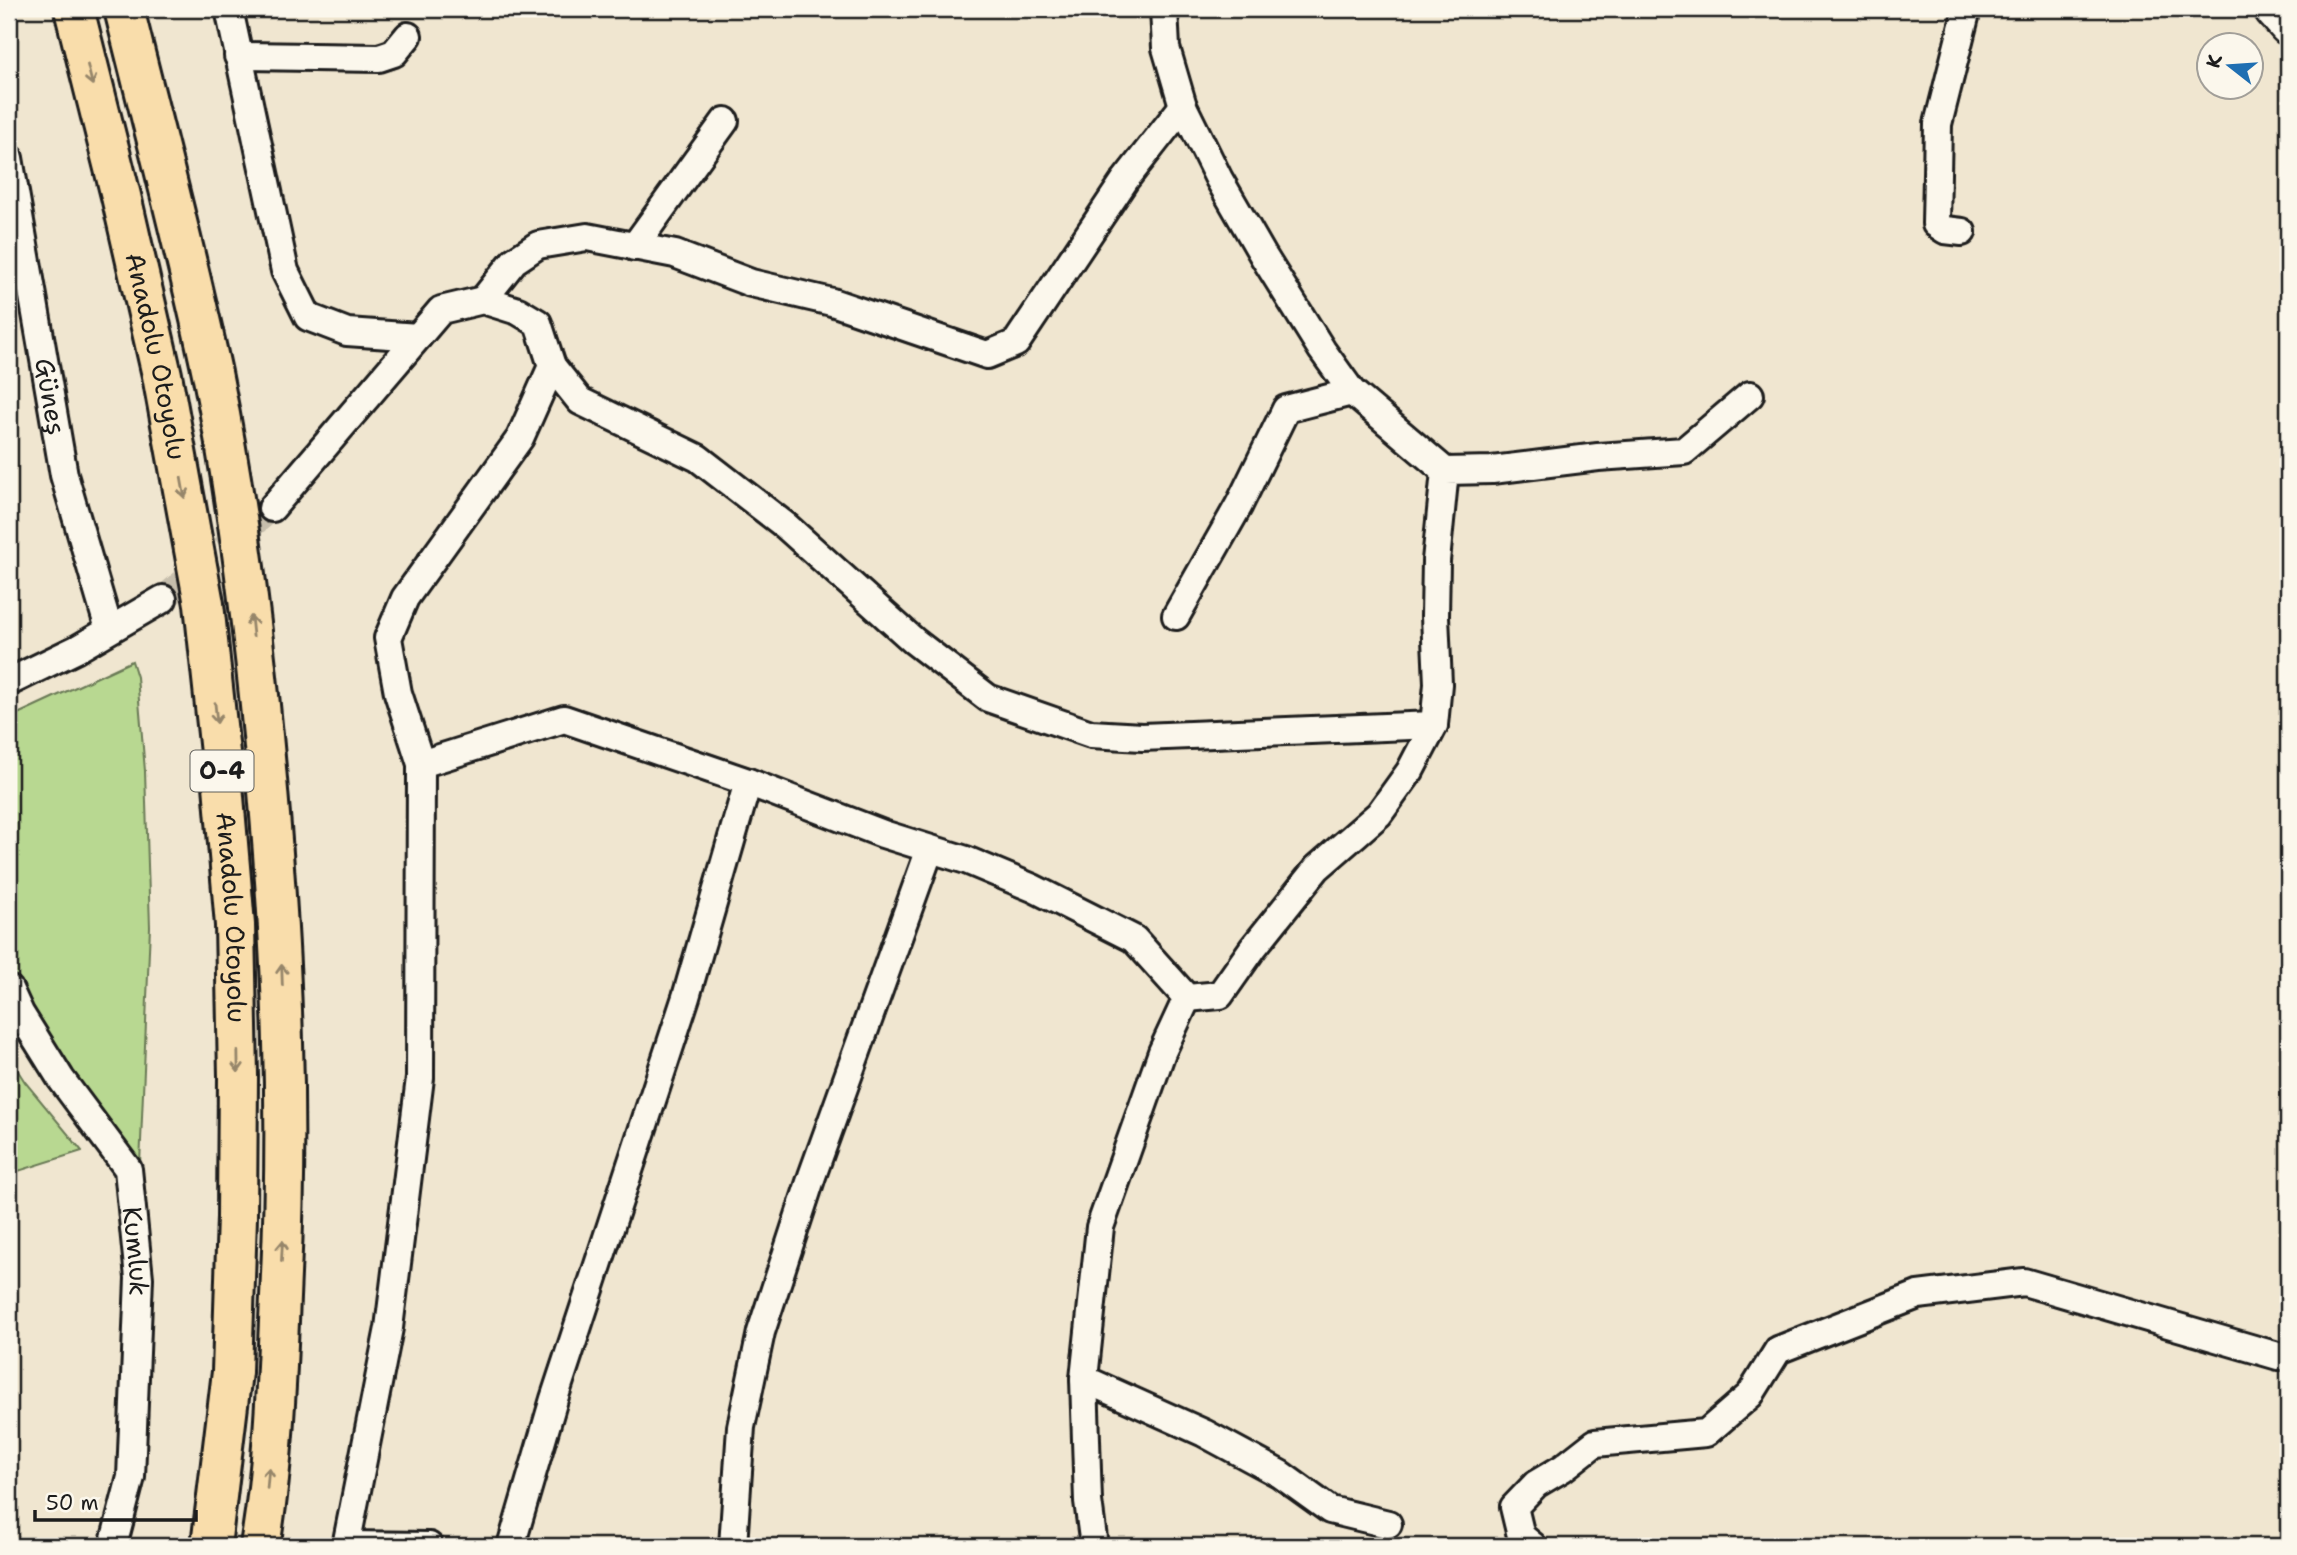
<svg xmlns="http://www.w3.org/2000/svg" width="2297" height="1555" font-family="'Shantell Sans',sans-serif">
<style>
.green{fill:#b8d891;stroke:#6a7a56;stroke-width:2}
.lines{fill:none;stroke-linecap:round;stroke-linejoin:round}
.street-tunnel{stroke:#c6beac;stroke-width:26;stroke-dasharray:26 13;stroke-linecap:butt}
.street-casing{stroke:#1c1c1c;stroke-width:32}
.secondary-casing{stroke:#1c1c1c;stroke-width:42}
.highway-casing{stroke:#1c1c1c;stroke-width:44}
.street{stroke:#fbf7ec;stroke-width:26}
.secondary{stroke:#fbf7ec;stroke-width:37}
.highway{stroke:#f9ddab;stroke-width:38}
.oneway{stroke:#96866b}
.labels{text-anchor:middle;stroke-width:5;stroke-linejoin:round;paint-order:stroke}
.shield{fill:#fbf7ec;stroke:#5f5e5a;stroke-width:2}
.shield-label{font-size:24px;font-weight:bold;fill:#1c1c1c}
.street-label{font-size:26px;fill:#1c1c1c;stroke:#fbf7ec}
</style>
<rect width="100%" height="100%" fill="#f0e6d0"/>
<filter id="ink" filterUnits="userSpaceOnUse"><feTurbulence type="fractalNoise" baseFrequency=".0143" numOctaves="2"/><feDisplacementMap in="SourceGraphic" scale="14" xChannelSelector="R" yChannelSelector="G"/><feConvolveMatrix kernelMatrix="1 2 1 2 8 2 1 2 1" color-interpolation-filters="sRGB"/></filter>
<g filter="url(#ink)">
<path class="green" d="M132,661L137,677L145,771L150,927L140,1165L64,1072L9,969V718Z
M9,1057L25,1082L82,1151L9,1174Z"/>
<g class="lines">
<path class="street-tunnel" d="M163,599L272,508"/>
<defs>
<g id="street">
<path d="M229,9L285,271L308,317L347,332L418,337"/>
<path d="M1164,9L1166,48L1183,106"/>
<path d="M238,56L379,58L394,53L408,36"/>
<path id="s1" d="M9,158L64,475L109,629"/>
<path d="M1962,232L1945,230L1936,224L1938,124L1967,9"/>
<path d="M634,247L725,121"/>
<path d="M483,300L514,261L538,245L587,237L675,254L751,283L832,302L987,355L1016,343L1125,180L1183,106L1219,179L1264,257L1322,350L1352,392L1445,471"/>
<path d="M552,366L580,401L698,458L786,526L914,641L988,698L1091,734L1142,737L1434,725"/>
<path d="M272,508L441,310L483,300L518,311L538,323L552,366L520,438L405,598L388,638L398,693L421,764L420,1078L389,1328L346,1546"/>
<path d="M1176,616L1239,505L1286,409L1352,392"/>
<path d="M9,682L77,649L163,599"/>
<path d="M421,764L564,719L748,782L883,834L966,860L1033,888L1134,939L1187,998L1220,995L1253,948L1317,868L1379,814L1410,771L1434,725L1438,684L1435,616L1436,561L1445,471L1492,470L1598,457L1684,451L1750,395"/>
<path id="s2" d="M9,989L20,1013L61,1079L128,1169L139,1278L131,1477L113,1546"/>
<path d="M1084,1379L1204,1433L1280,1474L1330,1510L1388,1524"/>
<path d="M346,1545L429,1546"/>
<path d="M511,1546L554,1399L686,997L748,782"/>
<path d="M733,1546L741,1427L761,1332L812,1176L930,849"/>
<path d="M1094,1546L1088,1501L1084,1379L1100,1227L1162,1052L1187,998"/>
<path d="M1533,1546L1521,1536L1514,1507L1536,1484L1563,1468L1595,1443L1706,1433L1750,1395L1778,1350L1918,1295L2024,1282L2278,1356H2288"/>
</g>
<path id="secondary" d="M2273,9L2288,26"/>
<g id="highway">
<path id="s3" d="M74,9L121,196L162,375L204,604L221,762L235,925L238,1076L237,1217L232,1372L211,1546"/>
<path d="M124,9C154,130 186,251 212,373C240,511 256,651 268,791C282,954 289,1110 281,1274C277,1364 275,1457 260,1546"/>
</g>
</defs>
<use href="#street" class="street-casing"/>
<use href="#secondary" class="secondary-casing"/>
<use href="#highway" class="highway-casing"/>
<use href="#street" class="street"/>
<use href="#secondary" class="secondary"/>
<use href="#highway" class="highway"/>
</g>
<defs><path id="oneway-shaft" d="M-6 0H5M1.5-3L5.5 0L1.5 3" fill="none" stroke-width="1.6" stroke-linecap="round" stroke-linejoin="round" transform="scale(1.75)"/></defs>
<g class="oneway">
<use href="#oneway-shaft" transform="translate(90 75) rotate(76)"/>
<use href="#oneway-shaft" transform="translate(183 488) rotate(80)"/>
<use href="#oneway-shaft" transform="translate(252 626) rotate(-96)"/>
<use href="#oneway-shaft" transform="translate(216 713) rotate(84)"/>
<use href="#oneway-shaft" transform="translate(282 975) rotate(-92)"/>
<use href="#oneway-shaft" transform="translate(238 1062) rotate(89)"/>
<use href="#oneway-shaft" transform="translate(282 1251) rotate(-87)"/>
<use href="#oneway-shaft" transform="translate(268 1478) rotate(-85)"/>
</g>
</g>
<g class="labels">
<rect class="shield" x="190.5" y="750.5" width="63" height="41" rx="5"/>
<g class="shield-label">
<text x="222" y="779">O-4</text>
</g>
<g class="street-label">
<text dy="9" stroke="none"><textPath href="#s3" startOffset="357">Anadolu Otoyolu</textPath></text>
<text dy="9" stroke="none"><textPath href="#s1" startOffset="242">Güneş</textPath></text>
<text dy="9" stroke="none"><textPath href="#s3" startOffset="924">Anadolu Otoyolu</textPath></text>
<text dy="9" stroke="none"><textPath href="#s2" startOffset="299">Kumluk</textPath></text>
</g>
</g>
<rect width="2297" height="1555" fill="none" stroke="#fbf7ec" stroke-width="35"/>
<rect x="18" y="18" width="2262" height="1520" fill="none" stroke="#1c1c1c" stroke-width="2.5" filter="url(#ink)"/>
<g transform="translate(2230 66) rotate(287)"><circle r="33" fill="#fbf7ec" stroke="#a29f99" stroke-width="2"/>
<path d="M0-5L12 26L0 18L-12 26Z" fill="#1f6fb2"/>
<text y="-10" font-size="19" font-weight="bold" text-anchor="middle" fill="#1c1c1c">K</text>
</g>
<path d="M35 1510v10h161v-10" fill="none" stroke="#1c1c1c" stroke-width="3.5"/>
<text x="46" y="1510" font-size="21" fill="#1c1c1c" stroke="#fbf7ec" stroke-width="5" paint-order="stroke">50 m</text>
</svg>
